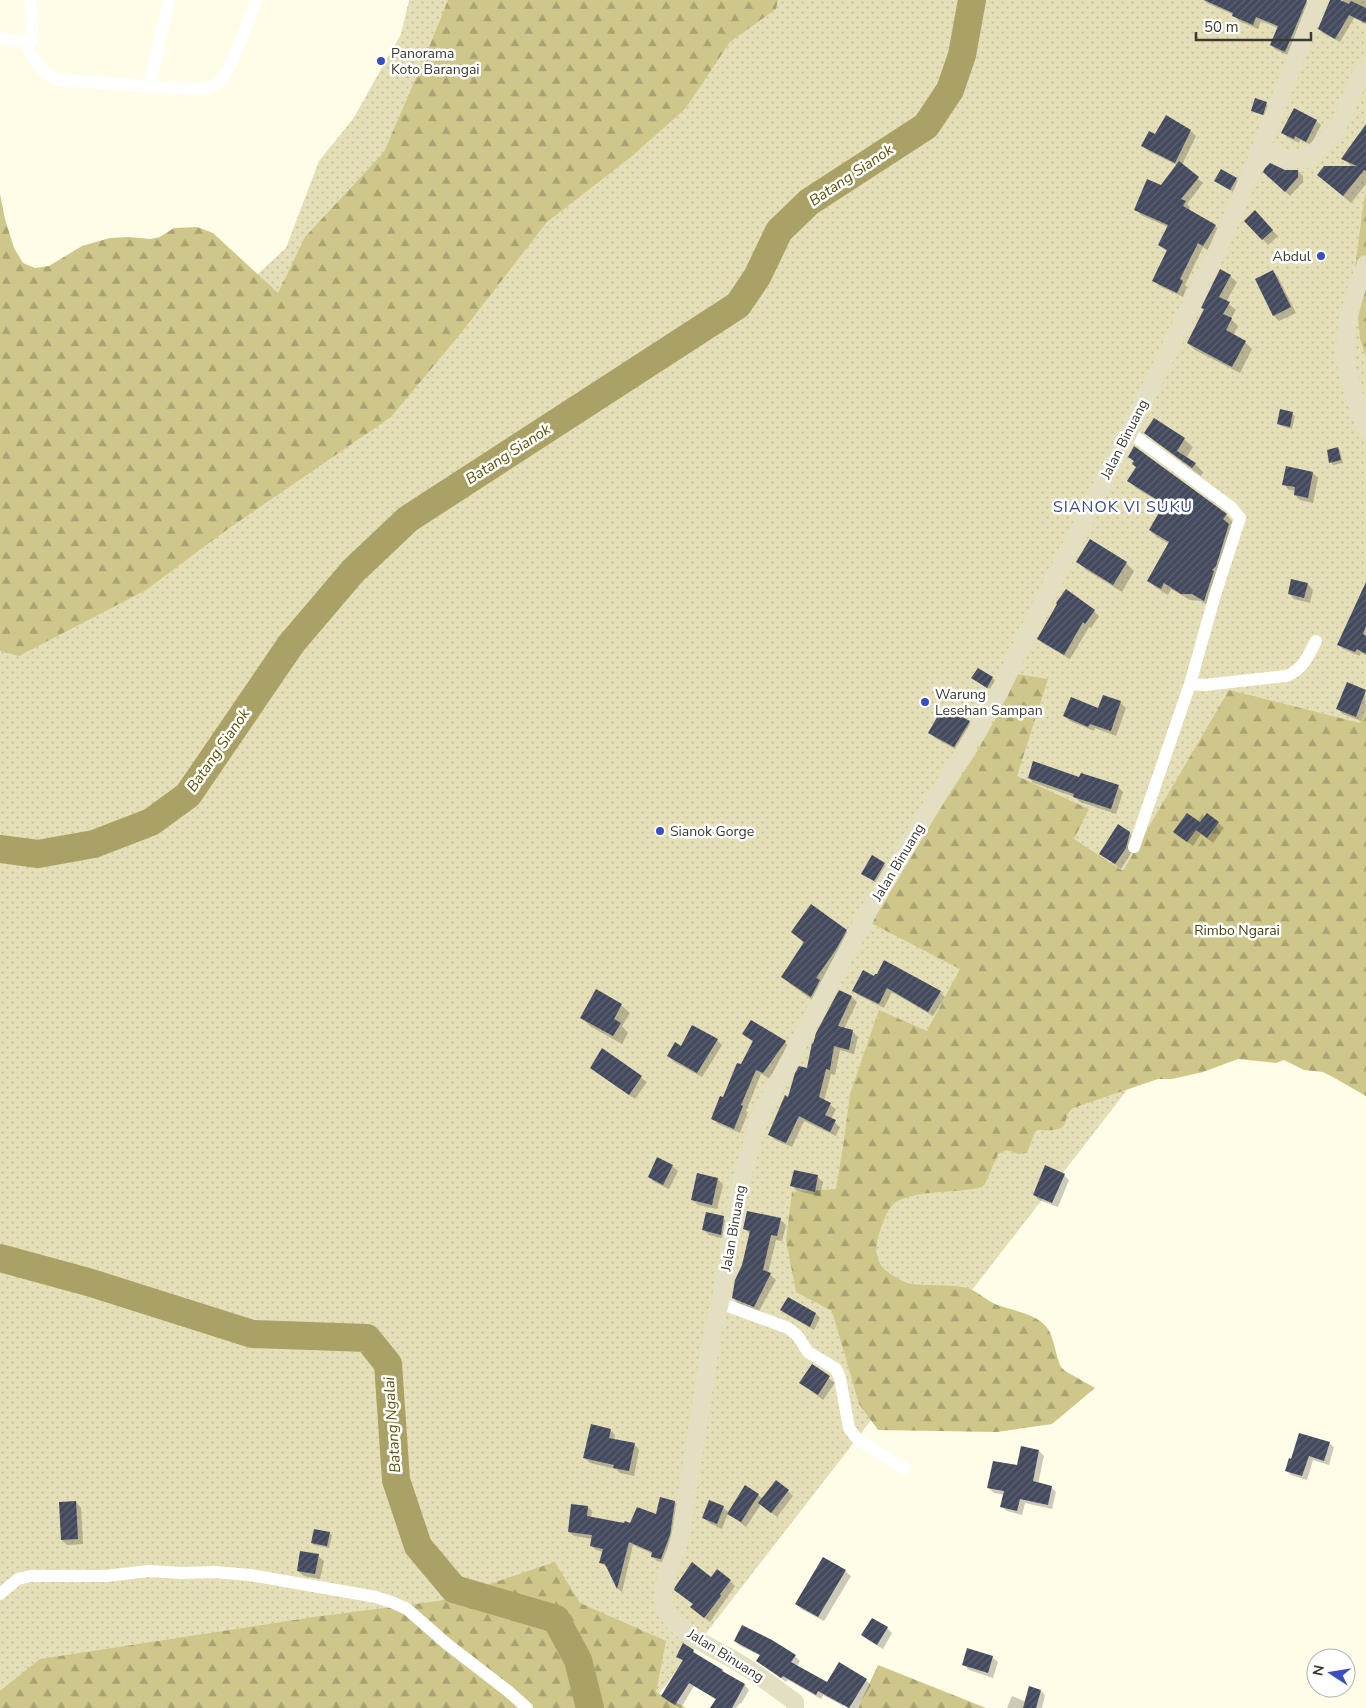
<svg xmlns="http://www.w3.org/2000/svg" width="1366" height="1708" font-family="'Nunito Sans',sans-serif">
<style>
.green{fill:url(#green-dots)}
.forest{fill:url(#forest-firs)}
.shadow{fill:#0003}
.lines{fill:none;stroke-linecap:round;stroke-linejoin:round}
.river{stroke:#a9a165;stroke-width:28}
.building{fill:url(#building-hatch)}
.street{stroke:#fff;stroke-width:12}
.secondary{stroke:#e2dfc2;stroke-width:18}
.poi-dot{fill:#394fc1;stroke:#fff;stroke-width:2}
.labels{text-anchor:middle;stroke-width:5;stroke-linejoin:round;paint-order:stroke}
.poi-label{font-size:14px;fill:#3b3a30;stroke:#fff;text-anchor:start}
.street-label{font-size:14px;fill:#3b3a30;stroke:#fff}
.park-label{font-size:14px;fill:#453e0e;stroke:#fff}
.water-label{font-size:15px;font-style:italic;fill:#5c5206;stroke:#fff}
.quarter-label{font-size:16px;letter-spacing:1px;fill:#384984;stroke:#fff}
</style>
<defs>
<pattern id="green-dots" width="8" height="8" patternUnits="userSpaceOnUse" patternTransform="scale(1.25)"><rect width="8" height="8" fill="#e4dfb7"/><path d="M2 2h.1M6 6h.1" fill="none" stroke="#c4c09e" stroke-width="1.8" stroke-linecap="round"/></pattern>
<pattern id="forest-firs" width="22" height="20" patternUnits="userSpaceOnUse" patternTransform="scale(1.25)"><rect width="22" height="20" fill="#cfc68a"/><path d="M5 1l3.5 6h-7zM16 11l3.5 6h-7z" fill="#a9a271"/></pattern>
<pattern id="building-hatch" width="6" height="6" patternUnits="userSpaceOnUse" patternTransform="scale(1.25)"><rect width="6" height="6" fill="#434a5e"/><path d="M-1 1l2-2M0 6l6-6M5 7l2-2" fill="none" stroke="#5d6272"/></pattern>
</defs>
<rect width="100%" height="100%" fill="#fffce7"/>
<path class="green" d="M409,0H1366V759L1272,903L648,1708H0V513L286,248L319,161L353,119L401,34Z"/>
<path class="forest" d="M448,0H778L776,9L730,42L685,109L631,157L547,222L461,333L391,417L228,529L146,590L19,656L0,651V194L5,219L14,248L23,263L35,268L49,266L82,246L110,238L129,237L150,239L160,237L174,228L197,227L213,233L278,293L305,237L384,152L428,50Z
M1366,194V357L1360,339L1354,275L1364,200Z
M1017,674L1048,679L1017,776L1089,809L1074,839L1123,871L1229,690L1360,723L1366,709V1096L1331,1076L1323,1072L1304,1070L1284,1060L1276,1063L1238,1059L1203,1072L1172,1079H1158L1073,1108C1067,1113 1067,1116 1065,1123C1062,1132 1046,1130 1038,1130L1035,1132L1027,1153L1019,1154L1007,1150L998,1154L985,1184L982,1187C955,1194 926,1189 900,1200C888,1205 884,1220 880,1231C873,1250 875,1266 894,1276C899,1279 905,1283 911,1284C930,1286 949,1284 968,1288C978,1292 985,1299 995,1304C1012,1311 1037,1313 1048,1329C1055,1340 1055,1355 1061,1367L1065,1371L1095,1388L1052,1424L997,1432L878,1430L859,1404L832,1311L796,1292L786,1240L792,1192L836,1189L844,1140L850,1094L879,1010L927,1031L960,969L871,923L933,819L975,755L995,720Z
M555,1562L580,1603L666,1641L656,1692L686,1708H0V1691L40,1659L314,1617L439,1601Z
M878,1665L986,1708H858Z"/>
<path class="shadow" d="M1204,0H1305L1311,6L1290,56L1276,50L1271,45L1278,28L1261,21L1258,29L1239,21L1234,15L1207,3Z
M1332,0L1342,2L1343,0H1366V24L1354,18L1340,42L1324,34L1320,29Z
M1266,104L1269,106L1265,116L1252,110Z
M1316,121L1321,125L1311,145L1300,140L1299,143L1287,137L1282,132Z
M1366,126V184L1351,203L1318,175L1352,167L1343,158Z
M1190,131L1196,136L1182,165L1203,183L1187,204L1190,207L1189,211L1215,226L1220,231L1209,251L1203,247L1185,285L1187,287L1183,297L1159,286L1154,280L1168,252L1159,245L1168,227L1141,215L1136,210L1161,186L1177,165L1148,151L1143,146L1155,135Z
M1284,171H1298L1303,176V182L1290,196L1269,177Z
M1236,179L1238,181L1233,192L1216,181Z
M1255,212L1278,236L1268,245L1246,221Z
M1273,271L1278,277L1296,313L1279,321L1274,316Z
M1230,276L1237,282L1226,302L1236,310L1231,319L1238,326L1233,336L1245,342L1252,349L1240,373L1195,350L1188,343Z
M1292,414L1295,416L1292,429L1281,426L1278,424Z
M1154,420L1184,439L1193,447L1186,458L1195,464L1203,472L1201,476L1154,441L1146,433Z
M1338,448L1340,451L1343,463L1333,465L1331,462Z
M1130,457L1225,514L1233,522L1230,526L1236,532L1211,607L1201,601L1190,600L1171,589L1168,595L1155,587L1148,580L1169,544L1157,537L1150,530L1164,505L1136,488L1129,481L1137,468L1135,462Z
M1287,467L1313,473L1318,478L1313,503L1300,500L1295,495L1296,491L1289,490L1284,484Z
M1078,562L1126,563L1134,571L1122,592L1086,570Z
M1308,584L1313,590L1310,603L1294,599L1289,593Z
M1366,592V655L1361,652L1360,656L1343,649L1338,644Z
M1094,611L1099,616L1091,628L1089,627L1070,659L1044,644L1038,639Z
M978,669L995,680L990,689L975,680Z
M1365,691L1366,708L1361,721L1343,714L1338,709Z
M1120,702L1126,708L1116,736L1095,728L1094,731L1070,721L1064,716L1099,710Z
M969,722L974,728L960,752L935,738L930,733Z
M1029,778L1118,787L1123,792L1116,814L1080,802L1075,797L1034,783Z
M1218,823L1224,828L1213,843L1201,834L1193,846L1180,837L1201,824Z
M1130,833L1135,839L1131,853L1121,869L1101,854Z
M884,864L889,869L880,886L863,873Z
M846,931L853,938L818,1004L790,984L783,977L805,944L792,932Z
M874,977L940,992L945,997L933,1016L892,992L884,1008L858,995L854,991Z
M596,991L621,1005L630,1013L622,1026L628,1033L622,1044L590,1026L582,1018Z
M840,991L852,997L857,1002L844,1029L853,1032L858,1037L854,1054L840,1050L835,1075L831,1074L824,1101L836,1109L831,1119L840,1127L836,1136L804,1121L792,1147L775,1140L770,1134L808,1069L814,1045Z
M752,1021L785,1042L791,1048L769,1078L761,1074L746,1111L748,1112L740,1133L718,1124L713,1119L753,1042L744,1034Z
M717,1040L722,1045L702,1077L674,1062L669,1056Z
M602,1050L647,1082L635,1099L597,1073L591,1068Z
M672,1166L678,1171L669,1189L654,1182L649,1177Z
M1064,1175L1069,1180L1058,1207L1039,1200L1034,1194Z
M817,1177L823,1182L820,1196L797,1191L792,1186Z
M718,1179L723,1185L717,1209L698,1205L692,1199Z
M723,1218L729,1223L726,1239L709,1235L704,1230Z
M780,1220L786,1225L782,1241L776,1240L768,1273L776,1280L759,1311L738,1303L733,1298L744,1266L751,1235L745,1229Z
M782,1310L816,1314L820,1318L814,1330L786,1314Z
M813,1366L835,1383L823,1400L801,1383Z
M610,1430L615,1435L614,1440L634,1444L639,1450L634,1476L620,1473L616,1469L590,1463L584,1457Z
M1329,1443L1334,1447L1329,1465L1313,1460L1307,1480L1291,1475L1286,1470Z
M1039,1451L1044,1456L1038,1484L1051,1487L1056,1492L1052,1509L1025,1503L1022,1515L1007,1511L1002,1507L1005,1495L994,1493L989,1488Z
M788,1491L793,1496L777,1517L761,1504L746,1527L728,1513L722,1529L709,1523L704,1518L723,1507L729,1513L758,1495L763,1499Z
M76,1502L81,1508L83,1544L67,1545L62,1540Z
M675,1502L679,1506L666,1563L657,1561L652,1556L653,1554L633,1545L622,1592L618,1589L608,1568L600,1562L603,1552L596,1550L591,1546L593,1539L574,1536L569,1532L588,1507L592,1511L591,1518L631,1525L657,1516Z
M329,1533L332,1535L329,1548L314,1545L312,1543Z
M318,1556L324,1561L320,1579L304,1576L298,1571Z
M845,1571L851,1576L824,1621L801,1609L796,1603L810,1579L812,1580Z
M712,1578L730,1581L735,1586L710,1622L697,1612L694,1605L675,1590Z
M887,1628L892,1633L883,1649L868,1640L863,1635Z
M735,1641L795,1656L800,1661L797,1666L828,1684L866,1680L871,1685L857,1708H848L844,1705L843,1706L823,1695L821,1699L788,1680L786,1682L758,1661L761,1656L740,1646Z
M693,1651L699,1656L745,1685L749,1690L741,1704L740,1703L736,1708H711L717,1700L694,1686L681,1708L667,1701L663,1696L683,1662L678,1656Z
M992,1657L998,1662L993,1678L969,1670L964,1665Z
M1041,1691L1045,1695L1042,1708H1007L1012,1696L1026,1702Z"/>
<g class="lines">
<path class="river" d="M0,849L38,854L94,844L151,822L188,795L291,644L353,571L408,519L738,305L757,277L779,231L809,202L926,126L950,90L962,55L972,0
M0,1258L88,1282L252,1334L367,1338L388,1364L396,1480L418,1546L454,1589L556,1619L578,1660L590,1708"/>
</g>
<path class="building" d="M1204,0H1307L1285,52L1270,45L1278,26L1256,17L1253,25L1232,16L1233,13Z
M1330,0H1340L1349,4L1351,1L1366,8V23L1349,15L1335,39L1318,29Z
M1255,98L1267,102L1263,115L1251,111Z
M1294,108L1317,120L1306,142L1295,136L1294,139L1281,133Z
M1166,115L1191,130L1175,163L1141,146L1149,131L1155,134Z
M1366,124V171L1364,170L1343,196L1317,175L1324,166H1357L1341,159Z
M1179,161L1199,177L1181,199L1186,201L1183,206L1216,225L1203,246L1198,243L1180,279L1183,281L1177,293L1152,281L1167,250L1158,245L1168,225L1134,210L1147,179L1161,185Z
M1270,163L1285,170H1298V177L1285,192L1263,172L1265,168Z
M1221,169L1237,178L1230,190L1214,181Z
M1255,210L1273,230L1262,240L1244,221Z
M1220,269L1231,275L1219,297L1230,302L1223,314L1232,318L1226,330L1246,341L1232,367L1187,343L1204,309L1201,308Z
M1273,270L1291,307L1273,316L1255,279Z
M1280,409L1293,412L1290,427L1277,424Z
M1154,418L1185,438L1177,451L1196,463L1192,468L1144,433Z
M1134,446L1227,514L1223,519L1229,524L1216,566L1212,570L1214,571L1204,601L1192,594H1181L1164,583L1161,589L1147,581L1169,542L1149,530L1164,504L1127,481L1136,467L1132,464L1134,461L1128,457Z
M1338,447L1341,460L1329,463L1327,450Z
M1286,466L1313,472L1308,498L1294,495L1295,487L1282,485Z
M1090,539L1127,562L1113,585L1076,562Z
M1291,579L1308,583L1304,598L1288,594Z
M1366,582V626L1363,634L1366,636V654L1357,649L1355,652L1337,645Z
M1066,589L1095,610L1085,624L1083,622L1064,655L1037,639L1057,604L1056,603Z
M978,668L993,677L987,688L971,678Z
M1347,682L1366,690L1356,717L1336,709Z
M1103,695L1121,701L1111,731L1090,724L1088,727L1063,716L1071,697L1098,708Z
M943,707L970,721L954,747L928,733Z
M1033,761L1079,777L1081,773L1119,785L1111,809L1073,797L1074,794L1028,778Z
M1187,813L1200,822L1207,813L1219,822L1207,838L1196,830L1187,842L1173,832Z
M1118,824L1130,832L1126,848L1115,864L1099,854Z
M872,855L885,863L874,881L861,874Z
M811,904L847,930L835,951L816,978L820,980L811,997L781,977L804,942L791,932Z
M884,960L941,991L928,1012L887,988L879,1004L852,991L863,970L874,976L875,974H877Z
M596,989L622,1004L614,1019L621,1023L613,1036L580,1018Z
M839,990L852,996L838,1026L853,1030L849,1050L834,1046L830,1070L826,1069L819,1097L831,1103L825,1115L836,1120L830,1132L799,1116L786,1143L768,1135L785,1095L788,1097L795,1073L799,1066L807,1068L812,1043L813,1044L816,1033Z
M751,1020L786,1041L763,1073L756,1070L741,1105L743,1106L734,1129L711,1119L720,1096L723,1097L737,1063L741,1064L753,1041L742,1034Z
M692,1025L718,1039L697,1073L667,1056L675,1042L681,1046Z
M602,1048L642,1076L629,1095L590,1068Z
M657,1157L673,1165L663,1185L648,1177Z
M1045,1165L1065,1174L1052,1203L1033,1195Z
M794,1170L818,1175L815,1192L790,1186Z
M697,1173L718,1178L712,1205L691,1200Z
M747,1211L781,1218L777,1236L771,1235L763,1270L771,1273L754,1307L732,1298L735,1280L742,1265L750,1231L743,1229Z
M706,1212L724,1216L721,1235L702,1230Z
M788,1297L816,1313L810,1327L780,1310Z
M812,1364L830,1376L818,1395L799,1383Z
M591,1424L611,1429L609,1438L635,1443L629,1471L613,1468L614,1465L583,1458Z
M1299,1433L1330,1442L1324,1461L1309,1456L1302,1476L1285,1471L1289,1458L1291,1459Z
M1021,1446L1039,1450L1033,1481L1052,1486L1048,1505L1020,1499L1017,1511L1000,1507L1004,1491L987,1488L993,1461L1017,1465Z
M776,1480L789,1490L771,1513L758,1503Z
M745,1485L759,1494L741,1522L727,1514Z
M660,1497L675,1501L670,1535L661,1559L651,1557L652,1552L629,1542L617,1589L605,1564L599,1563L603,1549L590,1546L592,1535L568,1532L571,1504L588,1506L587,1516L624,1523L625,1521L630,1523L637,1507L656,1514Z
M709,1500L724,1506L717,1524L702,1518Z
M76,1501L78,1539L61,1540L59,1502Z
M314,1529L330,1532L327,1546L311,1543Z
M300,1551L319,1554L315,1574L297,1571Z
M823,1557L846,1570L818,1617L795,1604Z
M692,1562L711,1577L717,1569L731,1580L720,1594L721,1596L704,1618L690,1607L693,1604L674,1590L675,1587Z
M872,1618L888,1627L877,1645L861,1635Z
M742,1625L772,1640L796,1655L791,1662L827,1682L839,1662L867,1679L849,1708L818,1691L816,1695L783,1676L781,1678L756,1661L760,1655L734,1641Z
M683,1643L694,1650L693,1652L723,1670L722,1671L745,1684L732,1708H710L716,1699L689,1683L675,1705L661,1696L683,1660L676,1657Z
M967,1648L993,1656L988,1673L962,1665Z
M1029,1686L1041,1690L1036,1708H1023Z"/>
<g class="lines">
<path class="street" d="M0,38C11,40 20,43 32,39L33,30L30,0
M25,41C33,61 39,70 58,80L193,89C202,89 212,89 219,82C230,72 250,17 256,0
M149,87L169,0
M1129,432L1231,507L1240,518L1215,595L1190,684L1134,847
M1190,684L1205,685L1286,676C1303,670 1308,656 1316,641
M720,1303L788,1328L797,1335L808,1352L836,1369L840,1378L849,1428L857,1439L905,1469
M0,1594L18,1579L31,1576H105L149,1571L182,1573L215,1572L250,1575L376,1597L394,1603L407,1609L447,1644L508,1691L527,1708"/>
<path class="secondary" d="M1256,161L1269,151L1285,159H1307L1336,131L1359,78L1366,70
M1366,264C1356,287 1346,320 1345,346C1344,370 1356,405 1366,427
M795,1708V1702C777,1689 759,1675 739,1663C716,1648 666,1631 663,1599C662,1581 671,1565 677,1548C679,1541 681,1533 682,1526L712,1335L720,1303L741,1181L760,1116L868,912L999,693L1044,599L1129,432L1219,247L1256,161L1318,0"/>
</g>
<g class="poi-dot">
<circle cx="381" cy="61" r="5"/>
<circle cx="1321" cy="256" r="5"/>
<circle cx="925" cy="702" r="5"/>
<circle cx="660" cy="831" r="5"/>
</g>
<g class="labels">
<g class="poi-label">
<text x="391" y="58">Panorama<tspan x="391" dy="16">Koto Barangai</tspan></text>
<text x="1311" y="261" text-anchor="end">Abdul</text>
<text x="935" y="699">Warung<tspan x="935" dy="16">Lesehan Sampan</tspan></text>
<text x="670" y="836">Sianok Gorge</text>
</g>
<g class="street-label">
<text transform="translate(1124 439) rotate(-63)" y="5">Jalan Binuang</text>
<text transform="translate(898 862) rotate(-59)" y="5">Jalan Binuang</text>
<text transform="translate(733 1228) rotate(-80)" y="5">Jalan Binuang</text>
<text transform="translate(726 1655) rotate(32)" y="5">Jalan Binuang</text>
</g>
<g class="park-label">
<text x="1237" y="935">Rimbo Ngarai</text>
</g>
<g class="water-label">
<text transform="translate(851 175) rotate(-34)" y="5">Batang Sianok</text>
<text transform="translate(508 454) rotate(-33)" y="5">Batang Sianok</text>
<text transform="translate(218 750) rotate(-55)" y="5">Batang Sianok</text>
<text transform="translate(392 1425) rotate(-94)" y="5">Batang Ngalai</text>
</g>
<g class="quarter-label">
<text x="1123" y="512">SIANOK VI SUKU</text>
</g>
</g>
<g transform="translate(1331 1673) rotate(282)"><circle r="24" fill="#ffffff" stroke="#b1b0ac"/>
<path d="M0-4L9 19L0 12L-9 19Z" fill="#394fc1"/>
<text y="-8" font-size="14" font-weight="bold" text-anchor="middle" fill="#3b3a30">N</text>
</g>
<path d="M1196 32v8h115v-8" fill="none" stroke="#3b3a30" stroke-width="2.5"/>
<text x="1204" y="32" font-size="15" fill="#3b3a30" stroke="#ffffff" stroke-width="4" paint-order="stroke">50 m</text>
</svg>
